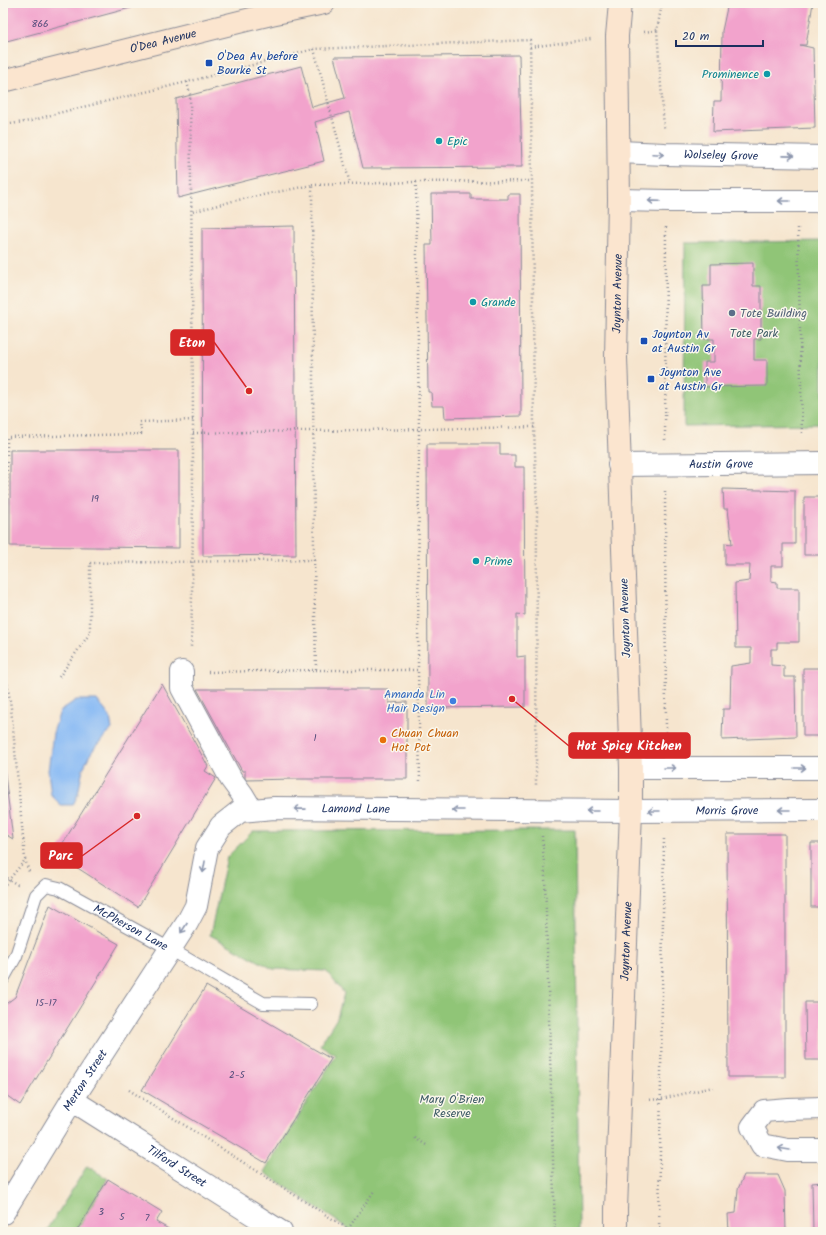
<svg xmlns="http://www.w3.org/2000/svg" width="826" height="1235" font-family="Kalam,sans-serif">
<style>
.green{fill:#90c577;stroke:#567a6a}
.water{fill:#88baf4;stroke:#5274a9}
.building{fill:#f2a3cc}
.lines{fill:none;stroke-linecap:round;stroke-linejoin:round}
.lane-casing{stroke:#888a96;stroke-width:14}
.street-casing{stroke:#888a96;stroke-width:24}
.secondary-casing{stroke:#888a96;stroke-width:24}
.path{stroke:#888a96;stroke-width:2.5;stroke-dasharray:1 3;stroke-linecap:butt}
.lane{stroke:#fff;stroke-width:12}
.street{stroke:#fff;stroke-width:22}
.secondary{stroke:#fbe5cf;stroke-width:22}
.oneway{stroke:#8d97ae}
.transit-dot{fill:#1a4fb4;stroke:#fbf7ec;stroke-width:1.5}
.culture-dot{fill:#0f9aa8;stroke:#fbf7ec;stroke-width:1.5}
.service-dot{fill:#5c6f8a;stroke:#fbf7ec;stroke-width:1.5}
.shop-dot{fill:#3f7fe0;stroke:#fbf7ec;stroke-width:1.5}
.food-dot{fill:#e8710a;stroke:#fbf7ec;stroke-width:1.5}
.labels{text-anchor:middle;stroke-width:3;stroke-linejoin:round;paint-order:stroke}
.number-label{font-size:10px;fill:#514c7a}
.street-label{font-size:12px;fill:#1b2f5e;stroke:#fbf7ec}
.transit-label{font-size:12px;fill:#164399;stroke:#fbf7ec;text-anchor:start}
.culture-label{font-size:12px;fill:#0d838f;stroke:#fbf7ec;text-anchor:start}
.service-label{font-size:12px;fill:#4e5e75;stroke:#fbf7ec;text-anchor:start}
.park-label{font-size:12px;fill:#3e5c66;stroke:#fbf7ec}
.shop-label{font-size:12px;fill:#366cbe;stroke:#fbf7ec;text-anchor:end}
.food-label{font-size:12px;fill:#c56008;stroke:#fbf7ec;text-anchor:start}
.leader{fill:none;stroke:#d62828;stroke-width:1.5}
.callout-dot{fill:#d62828;stroke:#fbf7ec;stroke-width:1.5}
.callout{fill:#d62828;stroke:#d62828;stroke-width:1.5}
.callout-label{font-size:13px;text-anchor:middle;font-weight:bold;fill:#fff}
</style>
<rect width="100%" height="100%" fill="#fbf7ec"/>
<filter id="ink" filterUnits="userSpaceOnUse"><feTurbulence type="fractalNoise" baseFrequency=".025" numOctaves="2"/><feDisplacementMap in="SourceGraphic" scale="8" xChannelSelector="R" yChannelSelector="G"/><feConvolveMatrix kernelMatrix="1 2 1 2 8 2 1 2 1" color-interpolation-filters="sRGB"/></filter>
<filter id="wash" filterUnits="userSpaceOnUse"><feTurbulence type="fractalNoise" baseFrequency=".012" numOctaves="4" result="noise"/><feDisplacementMap in="SourceGraphic" scale="16" xChannelSelector="R" yChannelSelector="G"/><feGaussianBlur stdDeviation="0.9" result="paint"/><feColorMatrix in="noise" values="0 0 0 0 0 0 0 0 0 0 0 0 0 0 0 0 0 1.4 0 .05"/><feComposite in="paint" operator="in"/></filter>
<g filter="url(#wash)">
<rect width="100%" height="100%" fill="#f6e5ce"/>
<path class="green" d="M823,241V424L684,426L685,243Z
M575,830L579,1232H353L264,1172L336,1055L320,1045L337,1018L344,993L326,971L273,969L210,935L227,857L253,831Z
M87,1166L108,1179L76,1232H46Z"/>
<path class="water" d="M76,700H97L110,717L112,729L96,746L89,756L83,769L78,794L73,805H61L51,795L48,771L53,733L60,711Z"/>
<g id="blocks">
<path class="building" d="M3,3H149L3,42Z
M728,3H813L806,45H800L813,48L815,128L713,132L714,101H721L722,31Z
M519,55L522,167L363,168L349,112L315,122L324,161L178,198L176,99L301,66L312,107L345,98L334,57Z
M431,194H471V199H508V194H520L521,416L445,418L444,406H432L431,392H428L426,245H432Z
M294,226L296,555L203,556L202,228Z
M753,263V286H761V339H754V360H767V386L705,387V362H714V339H704L703,286H711V264Z
M427,444H500V455H515V467H524L525,615L517,614V657L525,656V707L428,708Z
M10,450H179V548L10,546Z
M723,489L795,491V544H783V566H771V581L777,582V588H799V642H777V649H771V665L784,666V677H795L796,737L722,740L723,709H730L731,666L751,663V648H736L735,583L749,581L750,565H725V543L732,544L728,509H724Z
M804,497H823V555H804Z
M803,668H823V736H803Z
M162,684L208,766L205,771L216,778L138,907L56,854Z
M197,689H388L389,703L407,702V779H295L245,780V771H242Z
M3,767H4L13,839L3,833Z
M727,834H785V1077H728Z
M811,843H823V907H811Z
M50,905L119,944L20,1105L3,1093V1006L15,997Z
M206,986L331,1059L266,1163L142,1090Z
M805,1002H823V1060H806Z
M744,1175H778L785,1191L786,1232H729L728,1214L736,1213L738,1189Z
M108,1179L162,1212L156,1222L174,1232H76Z
M823,1182V1232H813L812,1183Z"/>
</g>
</g>
<g filter="url(#ink)">
<use href="#blocks" fill-opacity="0" stroke="#888a96" stroke-width="1"/>
<g class="lines">
<defs>
<g id="lane">
<path id="s1" d="M3,979L16,956L36,895L46,885L59,888L170,949L263,1003L311,1004"/>
</g>
<g id="street">
<path id="s2" d="M619,152L665,154L823,157"/>
<path d="M619,200L668,201H823"/>
<path id="s3" d="M619,465L823,463"/>
<path d="M182,672V688L231,779L242,794L251,809"/>
<path d="M631,768H823"/>
<path id="s4" d="M72,1100L281,1232"/>
<path d="M823,1108L788,1109L764,1111L752,1127L762,1145L788,1150H823"/>
<path id="s5" d="M3,1213L72,1100L187,923L196,906L207,848L221,826L240,811L274,808L631,811L823,810"/>
</g>
<g id="secondary">
<path id="s6" d="M3,81L271,14L324,3"/>
<path id="s7" d="M616,1232V1209L631,811V768L616,358L619,200L617,36L620,3"/>
</g>
</defs>
<use href="#lane" class="lane-casing"/>
<use href="#street" class="street-casing"/>
<use href="#secondary" class="secondary-casing"/>
<path class="path" d="M662,3L657,30L664,128
M644,32L657,30
M530,47L591,39
M314,49L350,184
M187,82L190,94C192,279 195,463 191,647
M3,125L31,121L58,113L187,82L314,49L530,40L532,181L534,427L537,508L536,785
M416,182L419,429L418,670
M312,185L416,182L532,181
M798,228L802,436
M193,433L534,427
M665,440L666,227
M665,491L666,742
M7,499V437L141,434L140,422L193,420
M314,560L316,670
M208,672L316,670H418L420,783
M6,676L11,707L25,859L29,872
M59,677L90,633V563L314,560L312,185L233,201L192,212
M542,836L545,876L555,1232
M3,845L7,849L3,858
M3,876L18,885
M3,887L25,860
M129,1090L353,1232
M646,1100L661,1099L713,1087
M415,1138L428,1146
M348,1229L374,1191
M659,1232L664,837"/>
<use href="#lane" class="lane"/>
<use href="#street" class="street"/>
<use href="#secondary" class="secondary"/>
</g>
<defs><path id="oneway-shaft" d="M-6 0H5M1.5-3L5.5 0L1.5 3" fill="none" stroke-width="1.6" stroke-linecap="round" stroke-linejoin="round"/></defs>
<g class="oneway">
<use href="#oneway-shaft" transform="translate(658 154) rotate(3)"/>
<use href="#oneway-shaft" transform="translate(788 156) rotate(1)"/>
<use href="#oneway-shaft" transform="translate(654 201) rotate(-178)"/>
<use href="#oneway-shaft" transform="translate(784 201) rotate(180)"/>
<use href="#oneway-shaft" transform="translate(670 768)"/>
<use href="#oneway-shaft" transform="translate(800 768)"/>
<use href="#oneway-shaft" transform="translate(300 809) rotate(-179)"/>
<use href="#oneway-shaft" transform="translate(458 810) rotate(-180)"/>
<use href="#oneway-shaft" transform="translate(784 810) rotate(180)"/>
<use href="#oneway-shaft" transform="translate(592 811) rotate(-180)"/>
<use href="#oneway-shaft" transform="translate(654 811) rotate(180)"/>
<use href="#oneway-shaft" transform="translate(204 867) rotate(100)"/>
<use href="#oneway-shaft" transform="translate(184 928) rotate(123)"/>
<use href="#oneway-shaft" transform="translate(784 1149) rotate(-171)"/>
</g>
</g>
<g class="transit-dot">
<rect x="205" y="59" width="8" height="8" rx="2"/>
<rect x="640" y="337" width="8" height="8" rx="2"/>
<rect x="647" y="375" width="8" height="8" rx="2"/>
</g>
<g class="culture-dot">
<circle cx="767" cy="74" r="4"/>
<circle cx="439" cy="141" r="4"/>
<circle cx="473" cy="302" r="4"/>
<circle cx="476" cy="561" r="4"/>
</g>
<circle class="service-dot" cx="732" cy="313" r="4"/>
<circle class="shop-dot" cx="453" cy="701" r="4"/>
<circle class="food-dot" cx="383" cy="740" r="4"/>
<g class="labels">
<g class="number-label">
<text x="40" y="27">866</text>
<text x="95" y="502">19</text>
<text x="315" y="741">1</text>
<text x="46" y="1006">15-17</text>
<text x="237" y="1078">2-5</text>
<text x="101" y="1215">3</text>
<text x="122" y="1220">5</text>
<text x="147" y="1221">7</text>
</g>
<g class="street-label">
<text dy="4" stroke="none"><textPath href="#s6" startOffset="165">O'Dea Avenue</textPath></text>
<text dy="4" stroke="none"><textPath href="#s2" startOffset="102">Wolseley Grove</textPath></text>
<text dy="4" stroke="none"><textPath href="#s7" startOffset="939">Joynton Avenue</textPath></text>
<text dy="4" stroke="none"><textPath href="#s3" startOffset="102">Austin Grove</textPath></text>
<text transform="translate(625 618) rotate(-92)" y="4">Joynton Avenue</text>
<text dy="4" stroke="none"><textPath href="#s5" startOffset="588">Lamond Lane</textPath></text>
<text dy="4" stroke="none"><textPath href="#s5" startOffset="959">Morris Grove</textPath></text>
<text dy="4" stroke="none"><textPath href="#s1" startOffset="200">McPherson Lane</textPath></text>
<text dy="4" stroke="none"><textPath href="#s7" startOffset="291">Joynton Avenue</textPath></text>
<text dy="4" stroke="none"><textPath href="#s5" startOffset="156">Merton Street</textPath></text>
<text dy="4" stroke="none"><textPath href="#s4" startOffset="124">Tilford Street</textPath></text>
</g>
<g class="transit-label">
<text x="217" y="60">O'Dea Av before<tspan x="217" dy="14">Bourke St</tspan></text>
<text x="652" y="338">Joynton Av<tspan x="652" dy="14">at Austin Gr</tspan></text>
<text x="659" y="376">Joynton Ave<tspan x="659" dy="14">at Austin Gr</tspan></text>
</g>
<g class="culture-label">
<text x="759" y="78" text-anchor="end">Prominence</text>
<text x="447" y="145">Epic</text>
<text x="481" y="306">Grande</text>
<text x="484" y="565">Prime</text>
</g>
<g class="service-label">
<text x="740" y="317">Tote Building</text>
</g>
<g class="park-label">
<text x="754" y="337">Tote Park</text>
<text x="452" y="1103">Mary O'Brien<tspan x="452" dy="14">Reserve</tspan></text>
</g>
<g class="shop-label">
<text x="445" y="698">Amanda Lin<tspan x="445" dy="14">Hair Design</tspan></text>
</g>
<g class="food-label">
<text x="391" y="737">Chuan Chuan<tspan x="391" dy="14">Hot Pot</tspan></text>
</g>
</g>
<path class="leader" d="M249 391L214 342M512 699L569 746M137 816L82 856"/>
<g class="callout-dot">
<circle cx="249" cy="391" r="4"/>
<circle cx="512" cy="699" r="4"/>
<circle cx="137" cy="816" r="4"/>
</g>
<g class="callout">
<rect x="171" y="330" width="43" height="25" rx="4"/>
<rect x="569" y="733" width="121" height="25" rx="4"/>
<rect x="41" y="843" width="41" height="25" rx="4"/>
</g>
<g class="callout-label">
<text x="192" y="347">Eton</text>
<text x="629" y="750">Hot Spicy Kitchen</text>
<text x="61" y="860">Parc</text>
</g>
<rect width="826" height="1235" fill="none" stroke="#fbf7ec" stroke-width="16"/>
<path d="M676 40v6h87v-6" fill="none" stroke="#1b2f5e" stroke-width="2"/>
<text x="682" y="40" font-size="12" fill="#1b2f5e" stroke="#fbf7ec" stroke-width="3" paint-order="stroke">20 m</text>
</svg>
